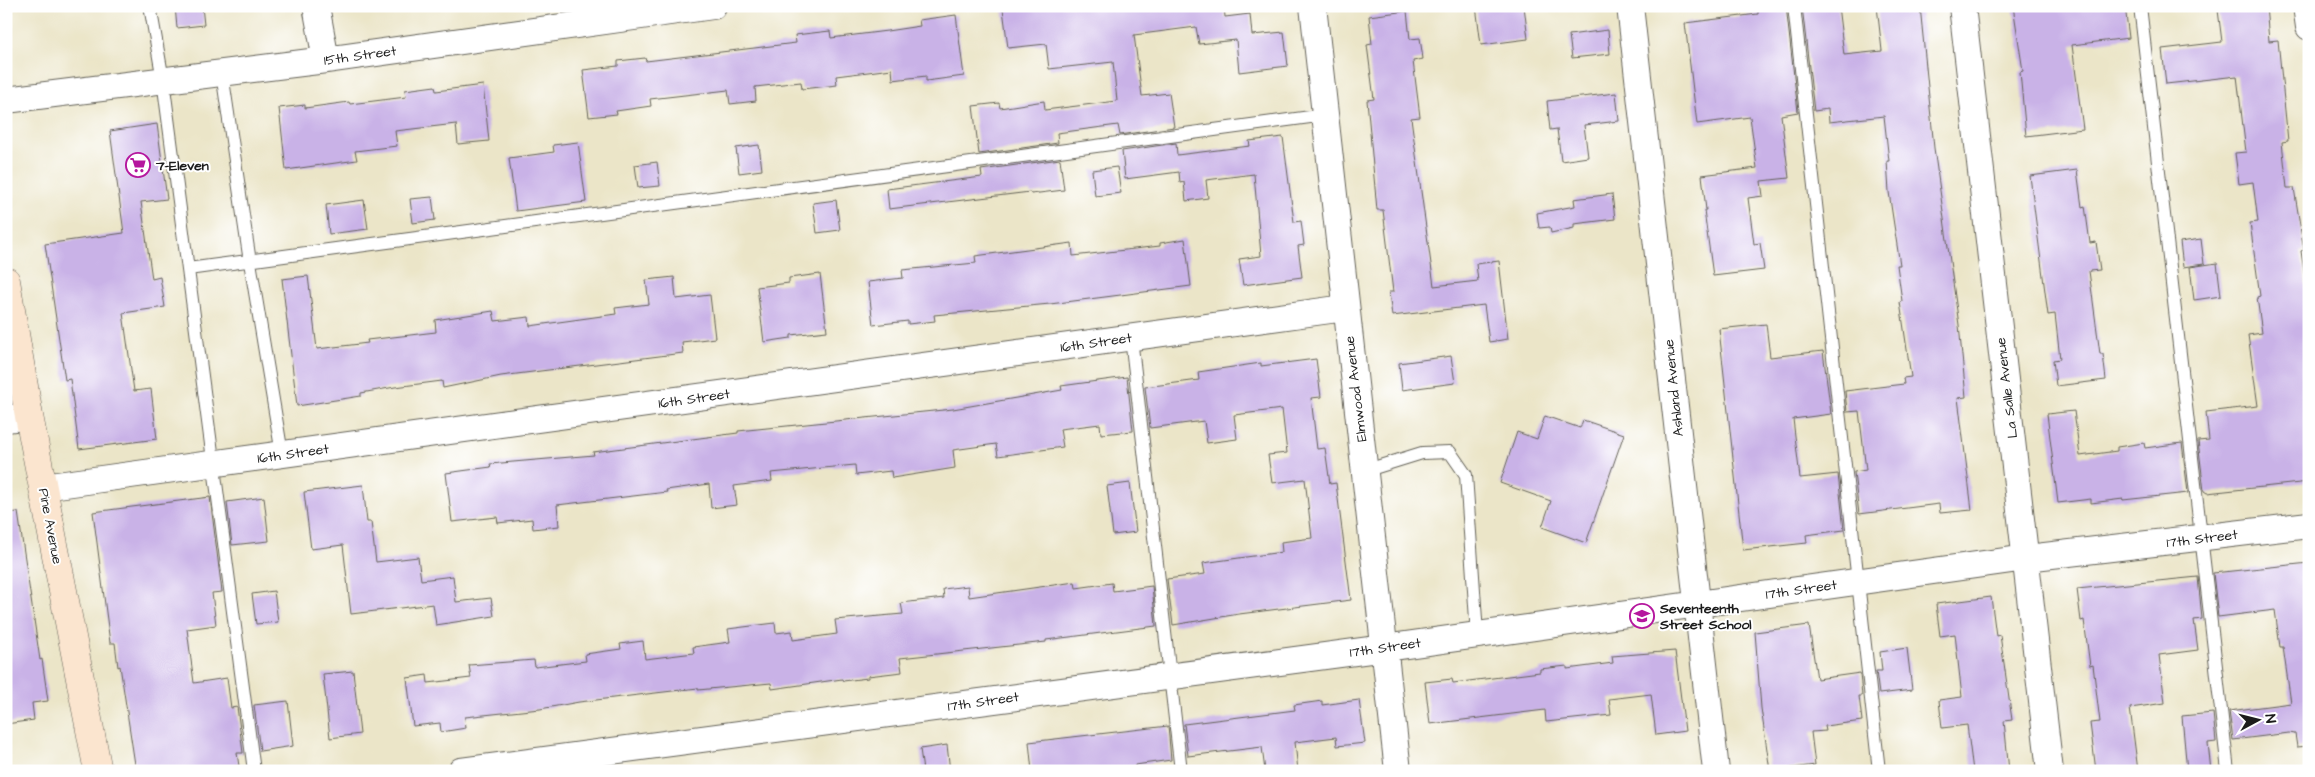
<svg xmlns="http://www.w3.org/2000/svg" width="2315" height="777" font-family="'Architects Daughter',sans-serif">
<style>
.building{fill:#c9b2e7}
.lines{fill:none;stroke-linecap:round;stroke-linejoin:round}
.lane-casing{stroke:#646258;stroke-width:14}
.street-casing{stroke:#646258;stroke-width:28}
.secondary-casing{stroke:#646258;stroke-width:29}
.lane{stroke:#fff;stroke-width:12}
.street{stroke:#fff;stroke-width:26}
.secondary{stroke:#fbe5cf;stroke-width:28}
.labels{text-anchor:middle;stroke-width:4;stroke-linejoin:round;paint-order:stroke}
.street-label{font-size:14px;fill:#1c1c1c;stroke:#fff}
.poi-label{font-size:14px;font-weight:bold;fill:#1c1c1c;stroke:#fff;text-anchor:start}
</style>
<rect width="100%" height="100%" fill="#fff"/>
<filter id="ink" filterUnits="userSpaceOnUse"><feTurbulence type="fractalNoise" baseFrequency=".02" numOctaves="2"/><feDisplacementMap in="SourceGraphic" scale="10" xChannelSelector="R" yChannelSelector="G"/><feConvolveMatrix kernelMatrix="1 2 1 2 8 2 1 2 1" color-interpolation-filters="sRGB"/></filter>
<filter id="wash" filterUnits="userSpaceOnUse"><feTurbulence type="fractalNoise" baseFrequency=".0096" numOctaves="4" result="noise"/><feDisplacementMap in="SourceGraphic" scale="20" xChannelSelector="R" yChannelSelector="G"/><feGaussianBlur stdDeviation="1.12" result="paint"/><feColorMatrix in="noise" values="0 0 0 0 0 0 0 0 0 0 0 0 0 0 0 0 0 1.4 0 .05"/><feComposite in="paint" operator="in"/></filter>
<g filter="url(#wash)">
<rect width="100%" height="100%" fill="#ebe5c8"/>
<g id="blocks">
<path class="building" d="M175,6H202L204,25L177,28Z
M1022,6H1224L1225,17L1250,14L1252,35L1284,32L1288,66L1239,72L1236,40L1199,44L1196,27L1134,35L1142,96L1169,93L1174,127L1120,135L1118,125L1057,133L1058,143L979,154L973,106L999,103L1000,108L1044,101L1045,110L1117,101L1113,62L1049,69L1046,44L1008,48L1003,9Z
M1476,6H1524L1528,39L1481,45Z
M1758,6H1786L1798,112L1781,115L1789,178L1761,181L1763,196L1748,198L1754,244L1760,243L1764,270L1713,276L1704,210H1706L1702,175L1757,168L1750,117L1697,124L1685,23L1758,14Z
M1802,6H1838L1844,55L1882,51L1877,6H1920L1934,148L1959,325L1966,397L1958,398L1972,510L1940,513L1939,504L1859,514L1854,472L1866,470L1859,411L1847,412L1845,391L1904,384L1903,378L1911,377L1900,302L1902,301L1897,265H1900L1889,192L1887,161H1889L1884,116L1829,122L1828,109L1814,111Z
M2013,6H2125L2129,38L2072,45L2083,129L2026,136L2020,72L2023,71Z
M2253,6H2266L2269,41L2278,40L2288,141L2282,142L2287,188H2294L2304,250L2301,251L2309,305V319L2306,320L2309,344V482L2207,493L2204,491L2198,441L2209,440L2206,412L2258,406L2248,335L2262,333L2257,297L2260,296L2250,223L2258,222L2253,182L2239,184L2235,153L2246,152L2237,76L2166,84L2162,49L2222,42L2218,10Z
M1407,11L1410,39L1420,38L1423,59L1413,61L1420,117L1411,118L1434,286L1478,281L1476,264L1499,261L1508,339L1489,342L1484,305L1392,316L1389,292H1393L1383,210H1377L1367,100L1374,99L1367,45L1372,44L1369,16Z
M956,15L964,76L926,81V76L893,80L892,69L836,76L837,85L802,89L801,82L755,87L756,101L730,104L728,90L650,99L651,106L616,111L617,114L589,117L583,70L618,66V61L645,58L646,61L796,43L795,35L830,31L831,38L887,31L920,26L919,20Z
M1608,30L1610,54L1572,58L1569,35Z
M483,85L489,141L458,144L456,124L395,131L397,146L355,151L357,160L286,170L279,108L305,105V108L349,102L350,104L406,97L405,90L435,86L436,91Z
M1616,93L1619,121L1584,125L1588,157L1561,161L1557,129L1550,130L1547,101Z
M157,124L167,199L141,202L152,279L160,277L165,307L123,313L134,391L151,389L157,439L79,449L70,379L65,380L45,244L124,233L110,131Z
M1283,137L1294,222L1301,221L1304,245L1298,246L1302,277L1243,285L1239,259L1261,256L1254,174L1206,180L1208,198L1186,201L1184,182L1180,183L1179,172L1125,179L1122,151L1176,143L1177,155L1250,146L1249,141Z
M578,142L586,202L516,211L509,158L554,152L553,145Z
M759,145L762,170L739,173L736,148Z
M1060,159L1064,190L1031,194L1030,192L889,209L887,189L982,177L981,170Z
M657,162L660,186L638,188L635,165Z
M1117,167L1121,193L1095,196L1092,170Z
M2077,170L2082,207L2085,206L2090,243L2096,242L2100,270L2089,271L2100,354H2103L2106,380L2056,386L2053,360L2060,359L2055,314L2048,315L2030,176Z
M1612,194L1615,219L1574,224V228L1551,233L1550,227L1539,228L1537,213L1575,206L1574,199Z
M432,197L435,220L413,223L410,199Z
M364,200L368,229L329,234L326,205Z
M836,200L840,230L817,233L813,203Z
M1185,239L1191,286L1050,304L934,315L935,321L908,324V321L873,325L868,282L903,278L902,270L976,263L975,256L1072,243L1073,256L1160,246V243Z
M2201,239L2204,264L2183,267L2180,242Z
M2217,263L2221,296L2194,300L2190,267Z
M820,274L827,331L791,335V338L764,342L757,287L789,283V278Z
M308,276L317,349L368,343L367,340L436,332L435,320L493,311L495,321L529,317L530,326L616,314L615,308L649,304L646,280L674,277L676,299L710,295L715,338L682,342L683,353L501,376L443,388L442,381L395,387L361,393V396L297,406L282,279Z
M1766,324L1770,357L1823,351L1831,414L1793,419L1800,478L1838,474L1844,530L1806,535L1807,543L1743,550L1719,329Z
M1451,356L1455,383L1402,390L1399,363Z
M1316,359L1321,397L1311,398L1317,449L1325,448L1330,484L1336,483L1351,600L1239,614L1173,625L1167,579L1205,574L1203,563L1282,552L1281,542L1312,538L1305,479L1272,483L1268,455L1287,453L1282,409L1234,415L1237,439L1207,443L1204,421L1150,428L1145,387L1199,380L1198,372L1261,363V366Z
M1127,377L1133,431L1101,434L1100,424L1060,429L1063,447L998,456L996,444L953,450L955,468L892,478L891,471L856,475L855,465L771,473L772,481L734,486L737,505L711,508L709,484L666,490L667,492L557,505L559,526L533,529L532,519L498,523L497,517L452,522L446,473L491,467L490,464L594,455L593,452L738,433V431L953,409L1062,390L1061,386Z
M2074,411L2080,456L2117,451V447L2144,443L2145,448L2182,443L2188,493L2123,500V499L2091,503V499L2058,503L2047,414Z
M1545,416L1580,428L1583,420L1624,434L1586,543L1542,527L1551,501L1500,483L1517,432L1537,439Z
M1130,483L1136,532L1113,535L1107,486Z
M363,485L367,522H371L376,562L418,557L421,580L453,576L456,602L491,598L494,616L436,625L433,604L351,614L343,545L311,549L304,492Z
M210,497L222,592L212,593L216,625L187,629L194,683L227,678L231,708L237,707L243,753H237L239,766L199,771H136L120,666L118,667L115,643H110L93,512Z
M264,497L269,541L232,545L227,502Z
M18,512L40,660L42,659L48,701L32,703L34,720L6,724V513Z
M2309,563V746L2297,747L2295,734L2289,733L2233,740L2229,711L2291,703L2283,647H2280L2275,610L2218,617L2213,573Z
M2198,577L2202,619L2194,620L2198,650L2159,655L2165,703L2130,708L2138,771H2096L2090,723L2100,722L2093,665L2090,666L2084,620L2081,621L2077,589Z
M1075,582L1076,588L1112,583L1113,591L1152,586L1156,626L1046,640V642L900,658L902,672L868,676V678L843,681L842,679L772,689L771,683L698,690V688L579,702L540,709L465,717L466,728L441,732L440,723L413,726L407,678L427,675L428,683L471,678L469,665L534,660L535,667L586,661L585,654L621,649L620,644L643,641L645,659L694,653L693,647L730,642L728,629L775,623L776,633L792,631L793,640L837,634L835,620L903,614L901,603L944,598L943,589L968,586L969,597Z
M274,591L278,622L256,624L252,594Z
M1991,597L1996,636L2000,635L2012,720L2004,721L2009,771H1973L1967,725L1942,728L1939,700L1962,697L1955,634L1940,636L1936,604Z
M1809,625L1817,679L1860,673L1862,696H1859L1862,721L1825,726L1826,731L1811,732L1815,765L1770,771L1761,708L1755,632Z
M1907,648L1912,690L1879,694L1876,671H1882L1880,652Z
M1675,651L1685,731L1656,735L1651,694L1609,699L1611,715L1546,722L1545,710L1430,724L1425,682L1452,679L1453,683L1540,672V669L1567,666V669L1613,663L1612,656Z
M353,671L360,734L330,738L323,674Z
M1359,700L1365,743L1337,746L1336,737L1295,742L1298,771H1265L1262,747L1188,756L1184,724L1295,710L1294,705L1322,701V705Z
M288,701L293,746L260,751L254,705Z
M2213,713L2216,742L2208,743L2211,771H2187L2182,716Z
M1168,726L1171,760L1135,765V771H1032L1029,742Z
M947,745L950,771H923L920,749Z"/>
</g>
</g>
<g filter="url(#ink)">
<use href="#blocks" fill-opacity="0" stroke="#646258" stroke-width="1"/>
<g class="lines">
<defs>
<path id="lane" d="M150,6L163,80L254,771
M1794,6L1879,771
M2140,6L2228,771
M222,73L250,262L282,454
M188,269L1325,115
M1131,338L1181,771
M1364,471L1422,453L1450,452L1466,475L1477,634"/>
<path id="street" d="M316,6L326,60
M1313,6L1398,771
M1630,6L1716,771
M1962,6L2050,771
M2306,6L2309,27
M6,100L326,60L713,6
M6,419L29,416
M43,487L1345,308
M461,771L1385,648L2026,558L2309,525"/>
<path id="secondary" d="M6,281L29,416L98,771"/>
</defs>
<use href="#lane" class="lane-casing"/>
<use href="#street" class="street-casing"/>
<use href="#secondary" class="secondary-casing"/>
<use href="#lane" class="lane"/>
<use href="#street" class="street"/>
<use href="#secondary" class="secondary"/>
</g>
</g>
<defs>
<symbol id="supermarket-ring" viewBox="-11 -11 22 22"><circle r="9.5" fill="#fff" stroke="#b5179e" stroke-width="1.5"/><path d="M-6-5.5h2.5l.6 2H6L4.5 2H-2.5L-4.4-4H-6ZM-1.5 3.2a1.3 1.3 0 1 0 .1 0ZM3 3.2a1.3 1.3 0 1 0 .1 0Z" fill="#b5179e"/></symbol>
<symbol id="school-ring" viewBox="-11 -11 22 22"><circle r="9.5" fill="#fff" stroke="#b5179e" stroke-width="1.5"/><path d="M0-5L7-2L0 1L-7-2ZM-4 1L0 2.5L4 1V4Q0 6-4 4Z" fill="#b5179e"/></symbol>
</defs>
<g fill-rule="evenodd">
<use href="#supermarket-ring" x="124" y="151" width="28" height="28"/>
<use href="#school-ring" x="1628" y="602" width="28" height="28"/>
</g>
<g class="labels">
<g class="street-label">
<text transform="translate(360 55) rotate(-8)" y="5">15th Street</text>
<text transform="translate(1096 342) rotate(-8)" y="5">16th Street</text>
<text transform="translate(1673 388) rotate(-96)" y="5">Ashland Avenue</text>
<text transform="translate(2006 388) rotate(-97)" y="5">La Salle Avenue</text>
<text transform="translate(1355 389) rotate(-97)" y="5">Elmwood Avenue</text>
<text transform="translate(694 398) rotate(-8)" y="5">16th Street</text>
<text transform="translate(293 453) rotate(-8)" y="5">16th Street</text>
<text transform="translate(51 526) rotate(79)" y="5">Pine Avenue</text>
<text transform="translate(2202 538) rotate(-7)" y="5">17th Street</text>
<text transform="translate(1801 589) rotate(-8)" y="5">17th Street</text>
<text transform="translate(1385 647) rotate(-8)" y="5">17th Street</text>
<text transform="translate(983 701) rotate(-8)" y="5">17th Street</text>
</g>
<g class="poi-label">
<text x="156" y="170">7-Eleven</text>
<text x="1660" y="613">Seventeenth<tspan x="1660" dy="16">Street School</tspan></text>
</g>
</g>
<rect width="2315" height="777" fill="none" stroke="#fff" stroke-width="25"/>
<g transform="translate(2258 720) rotate(83)" stroke="#ffffff" stroke-width="4" paint-order="stroke">
<path d="M0-4L9 19L0 12L-9 19Z" fill="#1c1c1c"/>
<text y="-8" font-size="14" font-weight="bold" text-anchor="middle" fill="#1c1c1c">N</text>
</g>
</svg>
